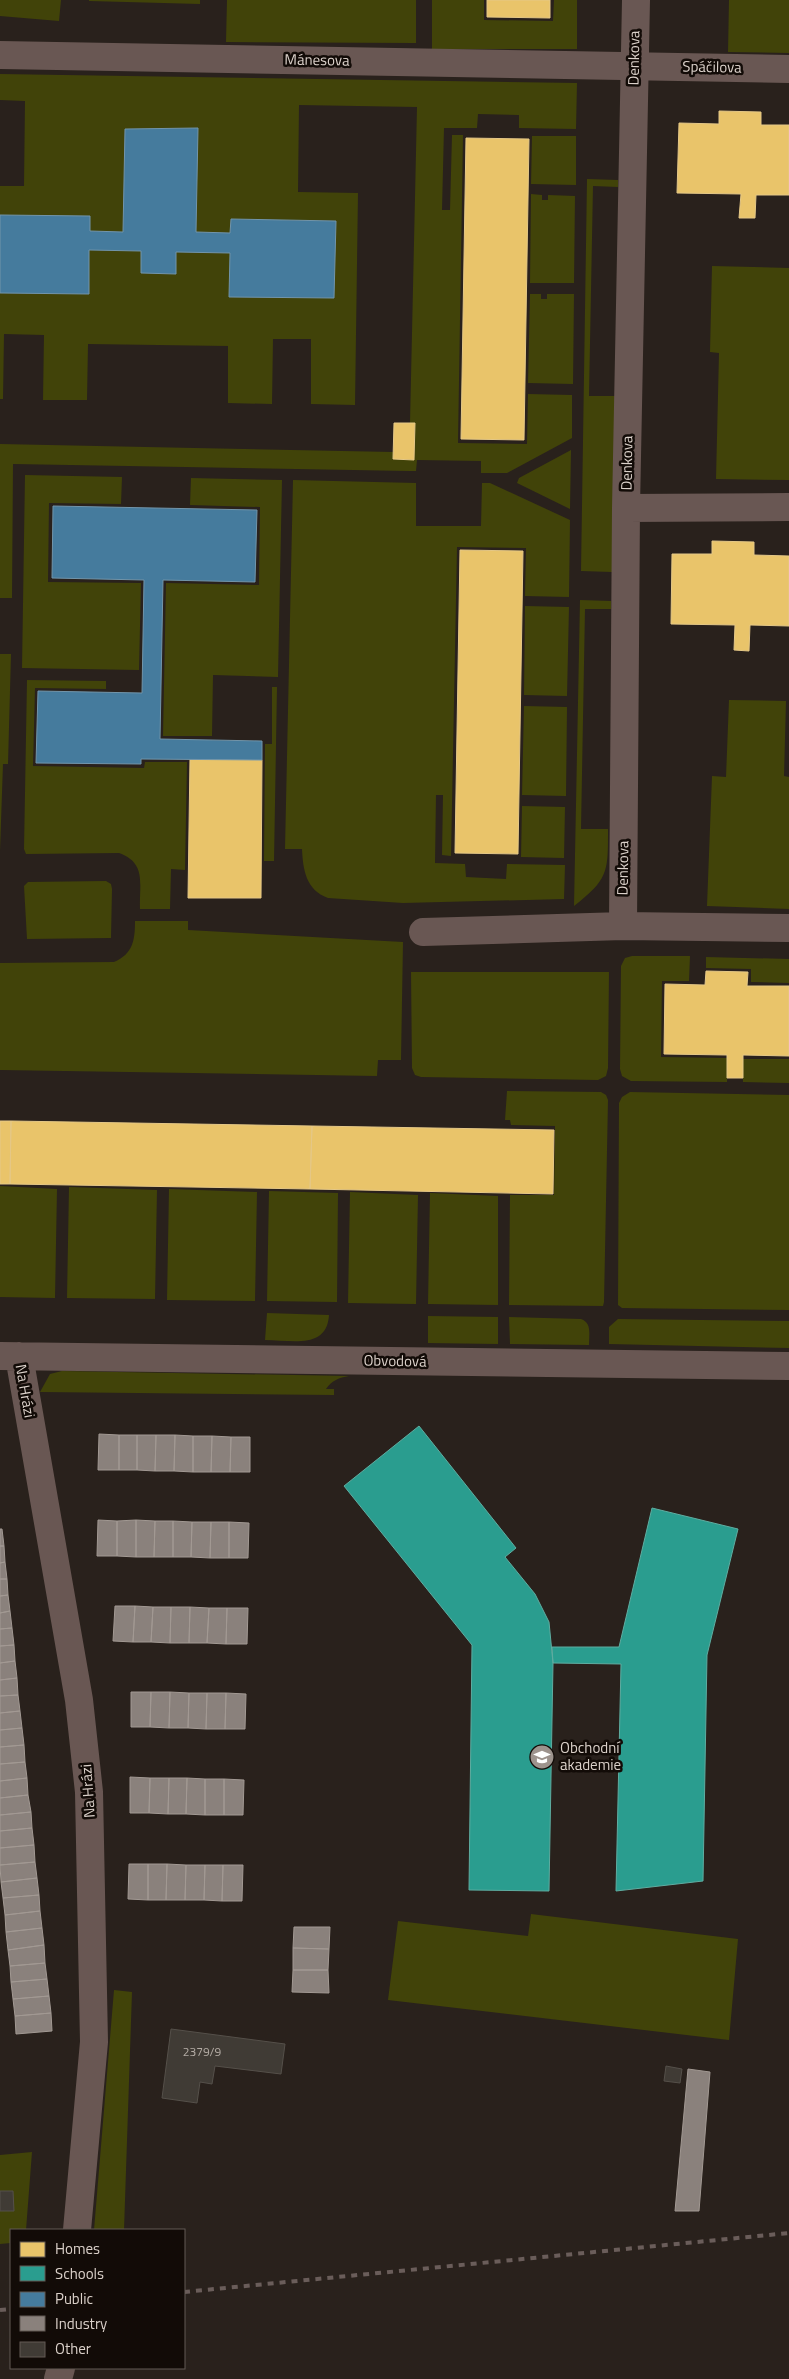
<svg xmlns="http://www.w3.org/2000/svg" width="789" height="2379" font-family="'Titillium Web',sans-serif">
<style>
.green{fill:#414309}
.homes{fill:#e9c46a;stroke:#e5c887}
.schools{fill:#2a9d8f;stroke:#5fada1}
.public{fill:#457b9d;stroke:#7295aa}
.industry{fill:#8a817c;stroke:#a29993}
.building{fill:#403b35;stroke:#55504a}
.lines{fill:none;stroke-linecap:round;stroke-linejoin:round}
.minor{stroke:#695753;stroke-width:28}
.rail{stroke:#6a5d5a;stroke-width:4;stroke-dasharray:6 6;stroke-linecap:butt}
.labels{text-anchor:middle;stroke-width:5;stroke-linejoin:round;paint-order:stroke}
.number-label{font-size:12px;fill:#b4aca5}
.street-label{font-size:15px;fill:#dbd1ca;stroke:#120b07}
.poi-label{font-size:15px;fill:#dbd1ca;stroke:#120b07;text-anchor:start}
</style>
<rect width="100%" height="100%" fill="#29211c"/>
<path class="green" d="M0,0H61L59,21L0,16Z
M89,0H200V4L89,1Z
M227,0H416V43L226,42Z
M432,0H484V20L553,21L554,0H577V49H432Z
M729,0H789V53L728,52Z
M0,74L577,83L576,129L519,128V115L478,114L477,128H444L442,210H450L452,135H463L458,443L527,444L528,394L572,395V438L507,473H481V461L417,460L416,471H409L13,464L12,598H0V444L393,452V459L414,460L415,423H410L417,107L299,105L298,192L358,193L355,405L311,404V339H273L272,404L228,403V346L88,344L87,400H43L44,335L4,334L3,399H0V293L89,294V250L141,251V273L176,274V252L230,253L229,297L333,298L336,221L231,219L230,233L196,232L197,128L125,129L123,232L90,231L0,215V186H24L25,101L0,100Z
M532,136H576V185L531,184Z
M587,179L618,180V187L593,186L589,396H615L612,572L581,571Z
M531,194L542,195V200H548V195L575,196L574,283H530Z
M712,266L789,268V480L716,479L719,353L710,352Z
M530,294H541V299H547V294H574L573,384L528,383Z
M571,450L570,509L517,483L519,478Z
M25,475L122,477L121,504L49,503L48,582L141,583L139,670L22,668Z
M191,478L282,480L278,677L213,675L212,736H163L166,583L259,585L260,507L190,505Z
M293,480L416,483V526H481L482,483H490L570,520L569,597L525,596L526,548L457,547L451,856L442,855L443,795H436L435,863L465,864L466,877L506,879L507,864L565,865L564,899L403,903L328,898C306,890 303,870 302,849H285Z
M580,600L611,601V609H585L581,829H608C608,871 609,879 574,906Z
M525,606L569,607L567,696L524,695Z
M0,654H11L8,764H3L0,851Z
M27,680L106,681V689L35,688L33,766L144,768L145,762H187L185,870L171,869L170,909H140C139,884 147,863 119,853L26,854L24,849Z
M272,687H277L274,861H264L265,744H272Z
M729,700L786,701L784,776L789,777V909L707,906L712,776L726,777Z
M524,706L567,707L566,796L522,795Z
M522,806L565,807L564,858L521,857Z
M106,881L111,884L112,889L111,938L27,939L24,886L28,882Z
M135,921H188V930L403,942L401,1060H378L377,1076L0,1070V963L114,962C133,954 135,940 135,921Z
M632,956H690L689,981H662L661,1057L727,1058V1082L631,1081L622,1076L620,1069L621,966L625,958Z
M706,957L789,959V983L751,982V969L706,968Z
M411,972H609L608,1068L606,1076L598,1080L421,1077L415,1075L412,1068Z
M743,1059H789V1083L743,1082Z
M507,1091L601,1092L606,1095L608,1100L604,1302L603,1306L509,1305L510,1195H554L555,1126L511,1125L510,1120H505Z
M630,1092L789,1095V1310L622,1308L618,1305L619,1103L622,1097Z
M0,1186L57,1189L55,1298L0,1297Z
M69,1187L157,1190L155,1299L67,1298Z
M169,1189L257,1192L255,1301L167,1300Z
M269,1191L338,1193L337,1302L267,1301Z
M350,1192L418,1195L416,1304L348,1303Z
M430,1193L498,1196V1305L428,1304Z
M267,1313L329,1315C327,1350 291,1340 265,1340Z
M428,1316L498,1317V1344L428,1343Z
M509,1317L581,1319C592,1323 589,1334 589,1345L510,1344Z
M618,1319L789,1321V1348L609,1344V1327Z
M62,1371L349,1376C339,1378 332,1380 326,1389H334V1395L40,1392L50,1374Z
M531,1914L738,1939L729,2040L388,2000L398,1921L528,1936Z
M114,1990L132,1992L124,2230H94Z
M32,2152L26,2230H11V2243L0,2244V2155Z"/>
<path class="homes" d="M487,0H550V18L487,17Z
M719,111L761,112V125H789V195H756L755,218H739L741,194L677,193L679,123L719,124Z
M466,138L529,139L524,440L461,439Z
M394,423H415L414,460L393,459Z
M712,541L754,542V555L789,556V626L750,625L749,651L734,650L735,625L671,624L672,554H712Z
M460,550L523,551L518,854L455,853Z
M190,758L262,760L261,898H188Z
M706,971L748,972L747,986H789V1056L743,1055V1078H727V1055L664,1054L665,984L705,985Z
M0,1121H11L10,1184H0Z
M11,1121L312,1126L310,1189L10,1184Z
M312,1126L554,1130L553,1194L310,1189Z"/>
<path class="schools" d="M419,1426L516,1548L505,1557L535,1594L549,1622L553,1663L549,1891L469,1890L472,1645L344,1486Z
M652,1508L738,1529L707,1655L703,1881L616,1891L621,1664L553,1663L552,1647H619Z"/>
<path class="public" d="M198,128L196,232L230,233L231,219L336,221L334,298L229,297L230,253L176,252V274L141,273V251L89,250V294L0,293V215L90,216V231L123,232L125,129Z
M53,506L257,510L255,582L163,580L160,739L262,741V760L141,759V764L36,763L38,691L142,693L144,580L52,578Z"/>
<path class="industry" d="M99,1434L119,1435V1470H98Z
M119,1435H137V1470H119Z
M137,1435H156L155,1471L137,1470Z
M156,1435H175L174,1471H155Z
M175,1435L193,1436V1472L174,1471Z
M193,1436H212L211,1472H193Z
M212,1436L231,1437L230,1472H211Z
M231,1437H250V1472H230Z
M98,1520L117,1521V1556H97Z
M136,1520V1557L117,1556V1521Z
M136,1520L155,1521L154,1557H136Z
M155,1521H173V1557H154Z
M173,1521L192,1522L191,1557H173Z
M192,1522H211L210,1558L191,1557Z
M211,1522H229V1558H210Z
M229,1522L249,1523L248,1558H229Z
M0,1529H2L4,1546H0Z
M0,1546H4L5,1562L0,1563Z
M5,1562L7,1579H0V1563Z
M0,1579H7L8,1595L0,1596Z
M8,1595L10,1611L0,1613V1596Z
M115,1606H135L133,1642L113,1641Z
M135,1606L153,1607L151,1642H133Z
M153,1607H171L170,1643L151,1642Z
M171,1607H190L189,1643H170Z
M190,1607L209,1608L207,1643H189Z
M209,1608H227L226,1644L207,1643Z
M227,1608H248L247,1644H226Z
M10,1611L12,1628L0,1629V1613Z
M12,1628L14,1645L0,1646V1629Z
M14,1645L15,1661L0,1663V1646Z
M15,1661L17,1678L0,1680V1663Z
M17,1678L18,1695L0,1696V1680Z
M131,1692H151L150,1727H131Z
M151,1692H170L169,1728L150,1727Z
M170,1692L189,1693L188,1728H169Z
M189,1693H207L206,1729L188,1728Z
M207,1693H226L225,1729H206Z
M226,1693L246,1694L245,1729H225Z
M18,1695L20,1711L0,1713V1696Z
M20,1711L22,1728L0,1730V1713Z
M22,1728L24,1745L0,1747V1730Z
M24,1745L25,1762L0,1764V1747Z
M25,1762L27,1778L0,1781V1764Z
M130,1777L150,1778L149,1813H130Z
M27,1778L28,1795L0,1798V1781Z
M150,1778H169L168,1814L149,1813Z
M169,1778H187L186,1814H168Z
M187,1778L205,1779V1815L186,1814Z
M205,1779H224V1815H205Z
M224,1779L244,1780L243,1815H224Z
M28,1795L31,1812L0,1815V1798Z
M31,1812L32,1828L0,1831V1815Z
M32,1828L34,1845L0,1848V1831Z
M34,1845L35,1862L0,1865V1848Z
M35,1862L37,1878L1,1882L0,1865Z
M129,1864H148V1900L128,1899Z
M148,1864H167L166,1900H148Z
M167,1864L186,1865L185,1900H166Z
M186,1865H205L204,1900H185Z
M205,1865H223L222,1901L204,1900Z
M223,1865H243L242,1901H222Z
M37,1878L39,1895L3,1898L1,1882Z
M39,1895L40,1911L5,1915L3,1898Z
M40,1911L42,1928L6,1932L5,1915Z
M294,1927H330L329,1949L293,1948Z
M42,1928L44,1945L8,1950L6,1932Z
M44,1945L45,1963L10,1966L8,1950Z
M293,1948L329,1949L328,1970H293Z
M45,1963L47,1979L11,1982L10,1966Z
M293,1970H328L329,1993L292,1992Z
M47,1979L49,1996L13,1999L11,1982Z
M49,1996L51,2013L15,2016L13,1999Z
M51,2013L52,2031L16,2034L15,2016Z
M688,2069L710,2072L699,2211H675Z"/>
<path class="building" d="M171,2029L285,2044L281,2074L215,2066L212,2084L200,2082L197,2103L162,2098Z
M666,2066L682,2069L680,2083L664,2081Z
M0,2191H13L14,2211H0Z"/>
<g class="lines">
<path class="minor" d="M0,55L789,69
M626,508L789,507
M623,926L626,508L636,0
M423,932L623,926L789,928
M0,1356L789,1366
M19,1356L79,1700L89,1792L94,2042L77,2230
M58,2379L61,2368"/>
<path class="rail" d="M184,2292L789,2233
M0,2310L11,2309"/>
</g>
<defs>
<symbol id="school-disc" viewBox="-11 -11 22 22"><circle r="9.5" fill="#9d938d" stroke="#120b07"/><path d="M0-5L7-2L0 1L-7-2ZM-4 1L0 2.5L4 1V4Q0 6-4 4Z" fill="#fff"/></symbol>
</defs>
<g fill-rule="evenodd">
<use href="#school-disc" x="528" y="1743" width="28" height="28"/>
</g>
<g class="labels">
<g class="number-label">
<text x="202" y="2056">2379/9</text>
</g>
<g class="street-label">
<text transform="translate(634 58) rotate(-89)" y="5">Denkova</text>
<text transform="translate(317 60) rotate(1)" y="5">Mánesova</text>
<text transform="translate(712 67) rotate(1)" y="5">Spáčilova</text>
<text transform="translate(627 463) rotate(-89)" y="5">Denkova</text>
<text transform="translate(623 868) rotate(-89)" y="5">Denkova</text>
<text transform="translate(395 1361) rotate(1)" y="5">Obvodová</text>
<text transform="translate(25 1391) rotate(80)" y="5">Na Hrázi</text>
<text transform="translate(88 1791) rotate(-94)" y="5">Na Hrázi</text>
</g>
<g class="poi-label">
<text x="560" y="1753">Obchodní<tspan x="560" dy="17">akademie</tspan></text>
</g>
</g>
<rect x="10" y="2229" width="175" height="140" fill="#120b07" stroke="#625a55"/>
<rect x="20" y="2242" width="25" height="15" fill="#e9c46a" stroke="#625a55"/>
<text x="55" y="2254" font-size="15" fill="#dbd1ca">Homes</text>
<rect x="20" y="2266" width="25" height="15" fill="#2a9d8f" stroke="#625a55"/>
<text x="55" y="2279" font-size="15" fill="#dbd1ca">Schools</text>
<rect x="20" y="2292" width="25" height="15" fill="#457b9d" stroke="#625a55"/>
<text x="55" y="2304" font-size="15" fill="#dbd1ca">Public</text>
<rect x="20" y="2316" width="25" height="15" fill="#8a817c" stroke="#625a55"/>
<text x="55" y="2329" font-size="15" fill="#dbd1ca">Industry</text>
<rect x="20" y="2342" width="25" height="15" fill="#403b35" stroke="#625a55"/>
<text x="55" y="2354" font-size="15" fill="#dbd1ca">Other</text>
</svg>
